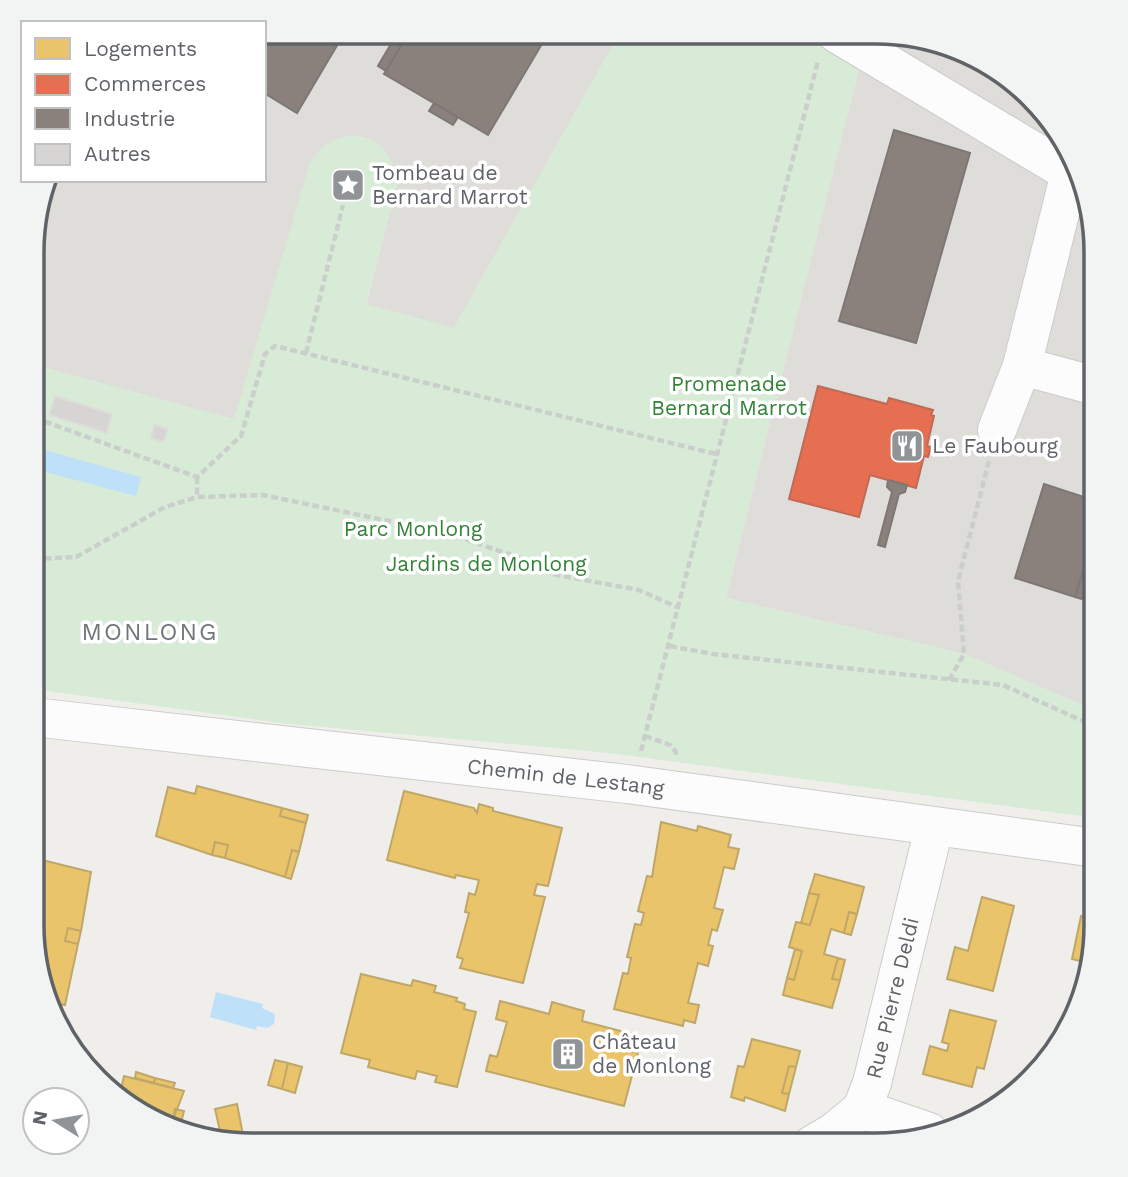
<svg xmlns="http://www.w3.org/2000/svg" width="1128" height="1177" font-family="'Work Sans',sans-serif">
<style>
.industrial{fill:#dfddda}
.green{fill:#d8ebd6}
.water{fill:#bfe0f9}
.homes{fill:#e9c46a;stroke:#c0a769;stroke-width:2}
.shops{fill:#e76f51;stroke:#be6b58;stroke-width:2}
.industry{fill:#8a817c;stroke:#7d7876;stroke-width:2}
.building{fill:#d6d5d3;stroke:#deddd9;stroke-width:2}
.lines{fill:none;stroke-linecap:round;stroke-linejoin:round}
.minor-casing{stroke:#cbcccc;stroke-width:40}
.path{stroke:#cacfcc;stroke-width:4.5;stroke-dasharray:7 3.5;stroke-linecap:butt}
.minor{stroke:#fdfcfc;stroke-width:38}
.labels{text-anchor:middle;stroke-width:7;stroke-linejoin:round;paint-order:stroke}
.poi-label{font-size:21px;fill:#5f6368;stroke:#fff;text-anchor:start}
.park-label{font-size:21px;fill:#348238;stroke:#fff}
.street-label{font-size:21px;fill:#5f6368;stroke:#fff}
.quarter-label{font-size:24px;letter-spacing:2px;fill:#70757a;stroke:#fff}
.rim{fill:none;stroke:#5f6368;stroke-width:3.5}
</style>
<rect width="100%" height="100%" fill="#efeeea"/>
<path class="industrial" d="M264,32L620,33L454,328L366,305L397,184L260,337L234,420L35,365L36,209L47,180H264Z
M868,33H905L987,61L1059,129L1096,238V711L964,654L726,598Z"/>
<path class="green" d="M620,33H770L777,38L779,33H868L726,598L964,654L1096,711V818L609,753L289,724L33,689L35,365L234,419L310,163C336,119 394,130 397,184L366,304L454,328Z"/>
<path class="water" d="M34,447L141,477L136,496L34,469Z
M216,992L263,1004L262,1008L275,1014L274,1024L267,1028L257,1026L256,1030L210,1017Z"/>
<path class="homes" d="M197,786L282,808L280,816L306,823L299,852L292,850L285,877L225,858L228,845L215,842L212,855L156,836L168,787L195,794Z
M404,791L474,808L477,813L479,804L493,808V811L562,828L548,886L537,884L534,895L545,897L523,983L460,968L463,959L457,957L469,913L465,912L469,893L475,895L479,880L456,875L455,878L387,860Z
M282,808L308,815L306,823L280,816Z
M661,822L697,831L698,826L731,835L728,847L739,849L734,869L724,867L714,908L723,910L717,931L712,929L708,945L713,946L708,966L698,963L688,1003L699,1005L695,1023L684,1020L683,1026L614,1009L623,973L628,974L631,958L627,957L635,924L641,925L644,913L638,911L647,876L652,877Z
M215,842L228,845L225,858L212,855Z
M292,850L299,852L291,879L285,877Z
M42,860L91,872L81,931L68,928L65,941L78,944L65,1005L53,1003L32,939V886L36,887Z
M815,874L864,887L857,914L849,912L844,933L831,929L824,954L838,958L832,979L840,980L832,1008L783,995L787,978L794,980L802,951L789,947L796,922L810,925L819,895L809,893Z
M809,893L819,895L810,925L801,923Z
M982,897L1014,906L993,991L947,979L955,947L968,951Z
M849,912L857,914L851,935L844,933Z
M1081,916L1096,920V939L1089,963L1072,959Z
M68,928L81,931L78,944L65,941Z
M795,949L802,951L794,980L787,978Z
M838,958L845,960L840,980L832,979Z
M361,974L411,986L413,980L436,986L434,992L457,998L456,1001L465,1004L464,1009L476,1012L457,1087L435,1082L437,1076L417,1071L415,1079L368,1067L370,1060L341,1053Z
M500,1001L549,1014L552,1002L584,1011L582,1021L632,1034L628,1050L638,1053L624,1106L486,1071L490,1055L497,1057L507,1022L496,1019Z
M950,1010L996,1021L984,1069L977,1067L972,1087L923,1074L930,1046L947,1051L949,1044L942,1042Z
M752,1039L800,1051L796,1067L789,1066L782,1093L789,1094L785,1111L745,1097L744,1101L731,1097L738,1066L744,1067Z
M275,1060L288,1063L282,1089L268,1085Z
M288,1063L302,1067L295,1093L282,1089Z
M789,1066L796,1067L789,1094L782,1093Z
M136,1072L155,1078L154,1083L135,1078Z
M124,1076L184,1091L171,1125L142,1116L122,1097L120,1094Z
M155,1078L175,1083L173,1088L154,1083Z
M237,1104L245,1145L222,1140L215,1109Z
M175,1109L184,1111L180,1127L172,1124Z"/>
<path class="shops" d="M818,386L887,404L889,398L933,410L931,415L934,416L927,446L931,447L928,457L924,456L916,488L870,475L859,517L789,499Z"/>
<path class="industry" d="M264,32H345L297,113L264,93Z
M398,32H409L386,71L378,66Z
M409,32H549L488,135L384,74Z
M434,103L458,117L453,125L429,111Z
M894,130L970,153L916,343L839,321Z
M888,480L907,485L905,492L899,494L885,547L878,545L892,492L887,487Z
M1044,484L1096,501V528L1075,597L1015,578Z
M1096,528V603L1075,597Z"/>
<path class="building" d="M55,396L112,414L107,433L49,415Z
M154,425L168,429L163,442L151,438Z"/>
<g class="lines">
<defs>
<g id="minor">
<path d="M836,33L1070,173L1073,171"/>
<path d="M1022,366L1096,386"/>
<path d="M997,430L1022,366L1070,173"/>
<path id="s1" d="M33,717L627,784L1096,848"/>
<path d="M862,1109L929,1132"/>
<path id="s2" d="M812,1145L834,1132L862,1109L872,1083L934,828"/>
</g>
</defs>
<use href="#minor" class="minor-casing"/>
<path class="path" d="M306,353L343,205
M35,418L197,477L241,436L265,354L275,346L716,454
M197,477V497
M34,559L76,557L165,507L197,497L263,495L447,533L520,558L552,574L639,590L679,608
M670,646L713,654L1003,685L1096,727
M949,680L964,654L958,581L989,461
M645,736L670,745L676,752L675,757
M641,751L818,61"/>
<use href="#minor" class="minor"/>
</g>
<defs>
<symbol id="sight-square" viewBox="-11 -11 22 22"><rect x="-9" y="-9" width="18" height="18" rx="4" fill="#919496" stroke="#fff"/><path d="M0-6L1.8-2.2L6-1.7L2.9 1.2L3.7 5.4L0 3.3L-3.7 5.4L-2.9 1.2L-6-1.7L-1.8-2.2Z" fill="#fff"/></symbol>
<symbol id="restaurant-square" viewBox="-11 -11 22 22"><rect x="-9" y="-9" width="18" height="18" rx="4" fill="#919496" stroke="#fff"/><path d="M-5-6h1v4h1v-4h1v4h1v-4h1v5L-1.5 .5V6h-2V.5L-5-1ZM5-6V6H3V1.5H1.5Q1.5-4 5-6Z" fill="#fff"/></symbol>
<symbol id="building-square" viewBox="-11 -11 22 22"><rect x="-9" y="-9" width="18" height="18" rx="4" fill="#919496" stroke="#fff"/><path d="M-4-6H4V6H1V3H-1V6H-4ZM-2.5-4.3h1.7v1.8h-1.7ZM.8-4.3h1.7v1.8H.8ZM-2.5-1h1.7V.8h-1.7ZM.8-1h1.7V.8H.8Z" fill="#fff"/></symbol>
</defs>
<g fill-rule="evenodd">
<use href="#sight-square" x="329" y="166" width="38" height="38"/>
<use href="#restaurant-square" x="888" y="427" width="38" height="38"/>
<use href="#building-square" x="549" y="1035" width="38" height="38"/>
</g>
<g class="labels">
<g class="poi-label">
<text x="372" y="180">Tombeau de<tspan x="372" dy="24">Bernard Marrot</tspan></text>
<text x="932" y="453">Le Faubourg</text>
<text x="592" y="1049">Château<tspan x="592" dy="24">de Monlong</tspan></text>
</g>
<g class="park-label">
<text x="729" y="391">Promenade<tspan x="729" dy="24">Bernard Marrot</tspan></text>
<text x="413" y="536">Parc Monlong</text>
<text x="486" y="571">Jardins de Monlong</text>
</g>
<g class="street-label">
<text dy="7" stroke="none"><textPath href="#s1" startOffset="536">Chemin de Lestang</textPath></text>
<text dy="7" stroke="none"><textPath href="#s2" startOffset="177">Rue Pierre Deldi</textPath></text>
</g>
<g class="quarter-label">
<text x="150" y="640">MONLONG</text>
</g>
</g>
<path d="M0 0H1128V1177H0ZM252 44H876A208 208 0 0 1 1084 252V925A208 208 0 0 1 876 1133H252A208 208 0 0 1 44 925V252A208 208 0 0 1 252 44Z" fill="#f2f3f3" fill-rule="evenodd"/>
<path class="rim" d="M252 44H876A208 208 0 0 1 1084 252V925A208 208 0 0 1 876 1133H252A208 208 0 0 1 44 925V252A208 208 0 0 1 252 44Z"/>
<rect x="21" y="21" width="245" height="161" fill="#ffffff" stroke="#bfc1c3" stroke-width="2"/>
<rect x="35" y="38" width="35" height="21" fill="#e9c46a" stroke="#bfc1c3" stroke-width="2"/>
<text x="84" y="56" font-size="21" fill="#5f6368">Logements</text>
<rect x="35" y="74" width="35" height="21" fill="#e76f51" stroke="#bfc1c3" stroke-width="2"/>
<text x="84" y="91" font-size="21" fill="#5f6368">Commerces</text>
<rect x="35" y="108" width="35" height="21" fill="#8a817c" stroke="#bfc1c3" stroke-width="2"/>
<text x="84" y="126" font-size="21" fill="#5f6368">Industrie</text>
<rect x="35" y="144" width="35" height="21" fill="#d6d5d3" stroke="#bfc1c3" stroke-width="2"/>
<text x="84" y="161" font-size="21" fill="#5f6368">Autres</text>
<g transform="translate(56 1121) rotate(281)"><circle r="33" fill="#ffffff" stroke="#bfc1c3" stroke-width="2"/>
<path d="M0-5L12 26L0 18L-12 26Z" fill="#919496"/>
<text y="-10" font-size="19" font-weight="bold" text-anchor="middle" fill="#5f6368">N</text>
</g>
</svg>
